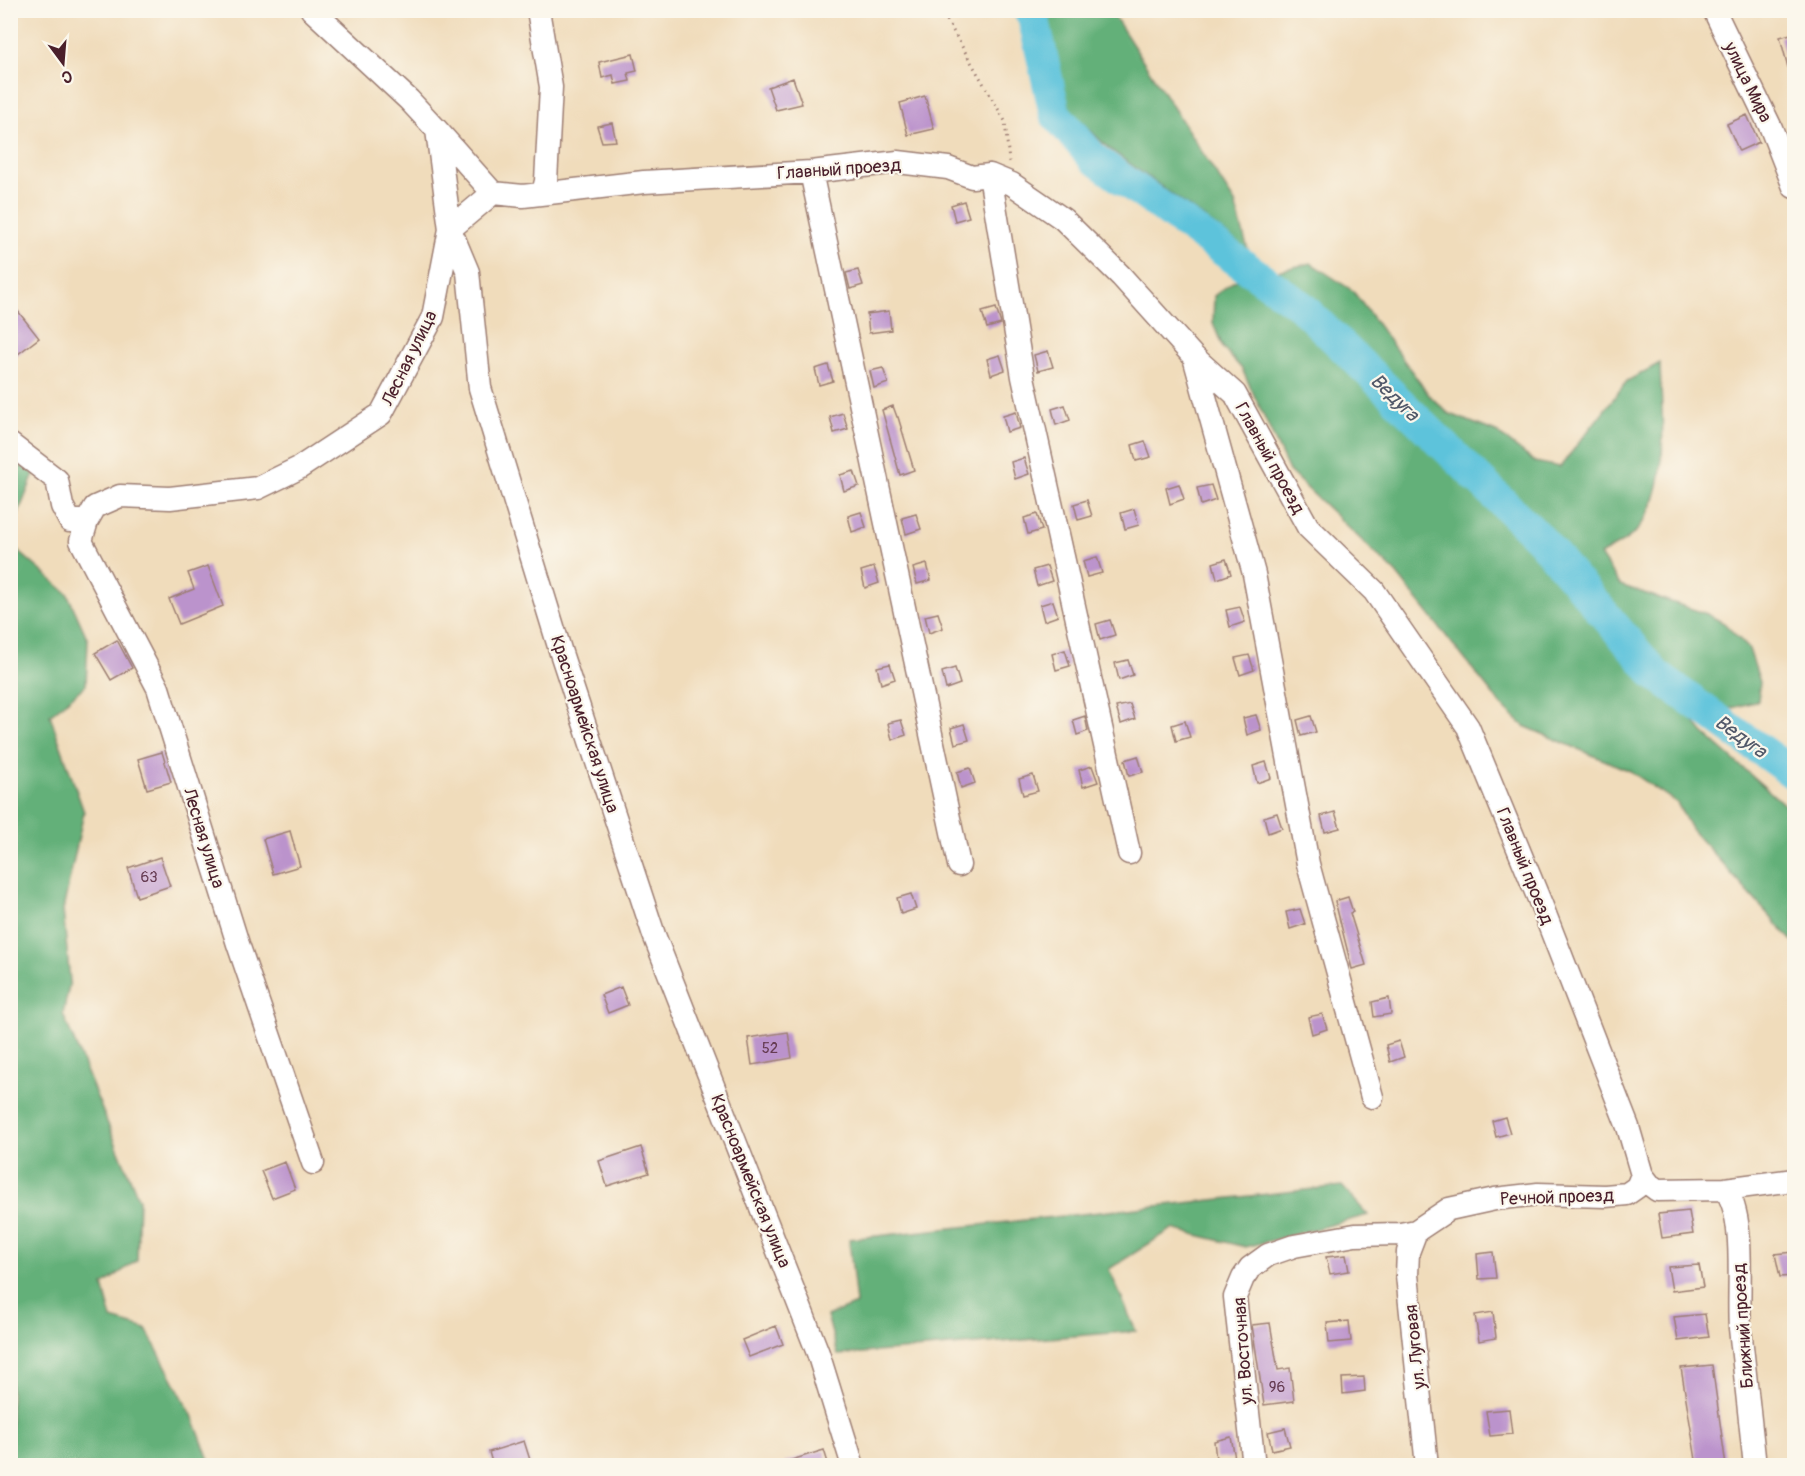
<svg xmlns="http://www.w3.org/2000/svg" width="1805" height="1476" font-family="Pangolin,sans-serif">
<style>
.forest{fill:#64b079;stroke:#576852;stroke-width:1.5}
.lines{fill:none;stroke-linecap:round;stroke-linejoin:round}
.river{stroke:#5dc3db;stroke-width:32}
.building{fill:#bb93cc}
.minor-casing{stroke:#9d7e73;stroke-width:25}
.path{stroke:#9d7e73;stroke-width:3;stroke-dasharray:1.5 4.5;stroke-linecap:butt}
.minor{stroke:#fff;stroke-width:22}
.labels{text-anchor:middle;stroke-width:4.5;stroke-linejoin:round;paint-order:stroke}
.number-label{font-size:15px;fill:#663c53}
.street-label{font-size:18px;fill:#4a1f2b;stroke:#fbf7ec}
.water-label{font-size:20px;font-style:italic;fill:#515869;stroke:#fbf7ec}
</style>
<rect width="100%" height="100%" fill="#fbf7ec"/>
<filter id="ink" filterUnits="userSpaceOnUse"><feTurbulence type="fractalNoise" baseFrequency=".0167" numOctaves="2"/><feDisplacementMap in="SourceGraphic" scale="12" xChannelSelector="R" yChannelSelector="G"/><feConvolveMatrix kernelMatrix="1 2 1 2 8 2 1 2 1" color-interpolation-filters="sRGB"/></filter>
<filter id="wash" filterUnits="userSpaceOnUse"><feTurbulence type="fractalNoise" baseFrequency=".008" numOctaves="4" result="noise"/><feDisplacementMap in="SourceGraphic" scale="24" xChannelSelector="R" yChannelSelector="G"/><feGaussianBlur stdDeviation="1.35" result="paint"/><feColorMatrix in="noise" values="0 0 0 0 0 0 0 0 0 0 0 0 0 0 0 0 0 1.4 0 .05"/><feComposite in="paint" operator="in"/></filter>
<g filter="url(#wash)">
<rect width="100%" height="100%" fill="#f0dcbb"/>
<path class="forest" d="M1038,11H1111L1235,203L1248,250L1107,147L1070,110L1045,22Z
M1311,263L1353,291L1429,395L1448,413L1496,432L1535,462L1560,467L1627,381L1660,363C1661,415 1673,486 1638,529C1630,540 1611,548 1600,555L1620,585L1707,614L1724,623L1749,649L1760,682L1758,701L1692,719L1703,733L1794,813V943L1691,829L1677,803L1630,771L1524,726L1502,706L1396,573L1289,471L1242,369L1223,348L1213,323L1214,296L1234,281Z
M11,457L34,474L11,532Z
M10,544L67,593L88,640L86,685L50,715L84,812L63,910L70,981L63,1014L139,1200L137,1260L103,1285L112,1319L146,1329L192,1415L211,1465H11Z
M1342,1186L1368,1215L1246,1247L1172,1229L1109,1269L1136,1331L838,1355L827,1316L856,1304L849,1239Z"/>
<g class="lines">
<path class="river" d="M1029,10L1033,16L1055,114L1094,159L1301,306L1541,540L1656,675L1794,774"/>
</g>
<g id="blocks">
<path class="building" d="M1794,33V74L1790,75L1780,37Z
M633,54L637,71L628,73L630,81L615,84L613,75L602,78L599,62Z
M793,78L802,104L776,110L768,87Z
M925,96L934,129L908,135L900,103Z
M1747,115L1759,142L1739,151L1727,124Z
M612,123L616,141L602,142L597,126Z
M964,201L969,217L955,221L951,205Z
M858,270L863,285L850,289L846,273Z
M10,301L39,338L10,360Z
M996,308L1001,324L987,328L982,312Z
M889,311L891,330L869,333L867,314Z
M1048,351L1053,367L1038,371L1034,355Z
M1000,355L1005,370L991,375L987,359Z
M828,365L833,381L819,385L815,369Z
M883,368L888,383L874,388L870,371Z
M1065,405L1070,420L1056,425L1052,409Z
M893,406L897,417H898L914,470L900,475L882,410Z
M1016,412L1020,428L1007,432L1003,416Z
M843,413L848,429L834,433L830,417Z
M1145,441L1151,457L1136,461L1132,445Z
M1024,458L1029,474L1015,479L1011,462Z
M854,471L859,486L844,491L840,475Z
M1179,484L1184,499L1170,504L1166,488Z
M1211,485L1216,500L1201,505L1197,488Z
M1087,500L1092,516L1078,520L1074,504Z
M1134,509L1139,525L1125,529L1121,513Z
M861,512L866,527L852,532L848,516Z
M916,514L921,529L906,534L902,518Z
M1037,514L1042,530L1028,534L1024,518Z
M1097,557L1102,573L1087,577L1083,561Z
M1226,559L1231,574L1217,579L1213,563Z
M927,564L931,580L917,584L913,568Z
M208,566L223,606L179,624L169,599L194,589L188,573Z
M1047,566L1052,581L1037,586L1033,570Z
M874,567L879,583L865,588L861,571Z
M1053,601L1058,616L1044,621L1040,605Z
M1240,607L1245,622L1230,627L1226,610Z
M938,613L943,628L929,633L925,616Z
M1110,620L1115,635L1100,640L1096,624Z
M117,640L132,668L111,680L95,653Z
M1065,650L1070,666L1056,670L1052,654Z
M1249,655L1254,670L1240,675L1235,658Z
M1128,660L1133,675L1119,680L1115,663Z
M890,664L895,679L881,684L877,667Z
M955,668L960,684L946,689L942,672Z
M1130,704L1135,719L1121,724L1116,707Z
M1256,715L1261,730L1247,735L1243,718Z
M1085,716L1088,731L1077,735L1073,720Z
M1311,716L1316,732L1301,736L1297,720Z
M901,720L906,735L892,740L888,723Z
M1185,721L1190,737L1176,741L1172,725Z
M964,724L969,740L955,744L951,728Z
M162,752L171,782L147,789L138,759Z
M1138,756L1143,772L1129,776L1125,760Z
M1266,762L1271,778L1257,783L1253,766Z
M1092,766L1098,782L1083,787L1079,770Z
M970,768L975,783L961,788L957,772Z
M1033,775L1038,791L1023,795L1019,779Z
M1335,812L1340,828L1325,832L1321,816Z
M1277,813L1282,828L1268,833L1264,817Z
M290,831L300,866L273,874L263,839Z
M160,857L170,886L137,897L128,868Z
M911,894L916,909L901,914L897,898Z
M1348,897L1353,912L1350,913L1366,965L1352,969L1335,901Z
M1300,909L1305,924L1290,929L1286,912Z
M621,987L628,1005L608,1013L601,995Z
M1389,998L1391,1014L1374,1017L1372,1002Z
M1322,1014L1327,1029L1312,1034L1308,1017Z
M788,1032L792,1058L752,1065L748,1038Z
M1399,1041L1404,1057L1390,1062L1386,1045Z
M1505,1117L1510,1133L1496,1137L1492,1121Z
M641,1147L649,1173L607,1186L599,1161Z
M285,1162L295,1189L272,1198L261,1171Z
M1689,1211L1693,1234L1662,1238L1658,1214Z
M1493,1252L1496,1278L1479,1279L1477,1254Z
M1794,1252V1276L1780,1277L1775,1254Z
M1346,1255L1349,1271L1330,1274L1326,1257Z
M1699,1265L1703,1287L1672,1291L1668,1267Z
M1493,1312L1496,1338L1479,1341L1475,1315Z
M1705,1314L1709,1337L1678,1341L1674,1317Z
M1349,1321L1351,1341L1329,1343L1327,1323Z
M1270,1323L1278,1370L1290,1368L1294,1401L1264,1405L1252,1325Z
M776,1326L783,1344L749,1357L742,1340Z
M1712,1365L1726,1466H1697L1681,1368Z
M1364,1377L1365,1391L1343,1394L1342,1378Z
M1509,1409L1512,1434L1490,1436L1486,1411Z
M1285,1428L1290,1446L1272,1450L1268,1432Z
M1231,1437L1235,1458L1216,1459L1214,1441Z
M524,1441L531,1463L523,1466H493L489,1452Z
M824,1450L829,1466H785V1462Z"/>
</g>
</g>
<g filter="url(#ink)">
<use href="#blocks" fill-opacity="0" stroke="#9d7e73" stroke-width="1.5"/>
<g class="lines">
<defs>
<path id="minor" d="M312,10L409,100L437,130L450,229L468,272L480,388L561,653L654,935L818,1353L853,1466
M538,10L551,87L546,181L543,193
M1714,10L1771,128L1794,187
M437,130L493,193
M811,172L959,865
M990,175L1023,377L1129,853
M450,229L493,193L523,196L644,182L811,172L898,162L948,168L972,177L990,175L1012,184L1063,219L1121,276L1194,357L1235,394L1308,527L1374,591L1468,727L1541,904L1605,1068L1628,1127L1642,1175
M1194,357L1254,574L1308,864L1372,1097
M10,444L57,480L62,506L70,521H87
M313,1163L238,944L158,688L81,541L87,521L95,507L120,496L170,498L258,488L299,468L381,414L433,317L450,229
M1725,1189C1747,1218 1737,1290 1740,1328C1745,1374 1750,1420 1755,1466
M1416,1231L1408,1252L1407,1275L1427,1466
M1254,1466L1235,1297L1243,1278L1250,1268L1268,1255L1294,1246L1355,1235L1400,1234L1416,1231L1449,1209L1495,1199L1538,1194L1605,1196L1627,1194L1637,1187L1642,1175L1649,1184L1657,1190L1725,1189L1794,1180"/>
</defs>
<use href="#minor" class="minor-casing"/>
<path class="path" d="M941,10L1005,121L1009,162"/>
<use href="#minor" class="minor"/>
</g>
</g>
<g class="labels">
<g class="number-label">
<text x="149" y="882">63</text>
<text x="770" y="1053">52</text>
<text x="1277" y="1392">96</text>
</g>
<g class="street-label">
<text transform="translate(1748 82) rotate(64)" y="6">улица Мира</text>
<text transform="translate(839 169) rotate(-4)" y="6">Главный проезд</text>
<text transform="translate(409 358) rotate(-64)" y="6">Лесная улица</text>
<text transform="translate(1270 458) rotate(61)" y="6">Главный проезд</text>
<text transform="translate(585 724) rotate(72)" y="6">Красноармейская улица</text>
<text transform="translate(204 838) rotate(73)" y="6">Лесная улица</text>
<text transform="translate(1525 866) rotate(68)" y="6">Главный проезд</text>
<text transform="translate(751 1181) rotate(68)" y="6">Красноармейская улица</text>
<text transform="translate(1557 1197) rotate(-2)" y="6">Речной проезд</text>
<text transform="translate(1743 1326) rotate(-94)" y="6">Ближний проезд</text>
<text transform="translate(1415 1347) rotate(-96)" y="6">ул. Луговая</text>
<text transform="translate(1243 1351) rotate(-94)" y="6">ул. Восточная</text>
</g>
<g class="water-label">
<text transform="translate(1395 397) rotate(44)" y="7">Ведуга</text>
<text transform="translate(1741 736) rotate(36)" y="7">Ведуга</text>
</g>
</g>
<rect width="1805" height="1476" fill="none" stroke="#fbf7ec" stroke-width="36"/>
<g transform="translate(63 63) rotate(164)" stroke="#fbf7ec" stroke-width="4.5" paint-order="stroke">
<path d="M0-4.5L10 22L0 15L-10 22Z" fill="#4a1f2b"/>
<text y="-9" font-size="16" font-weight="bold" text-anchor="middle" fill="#4a1f2b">С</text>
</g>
</svg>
